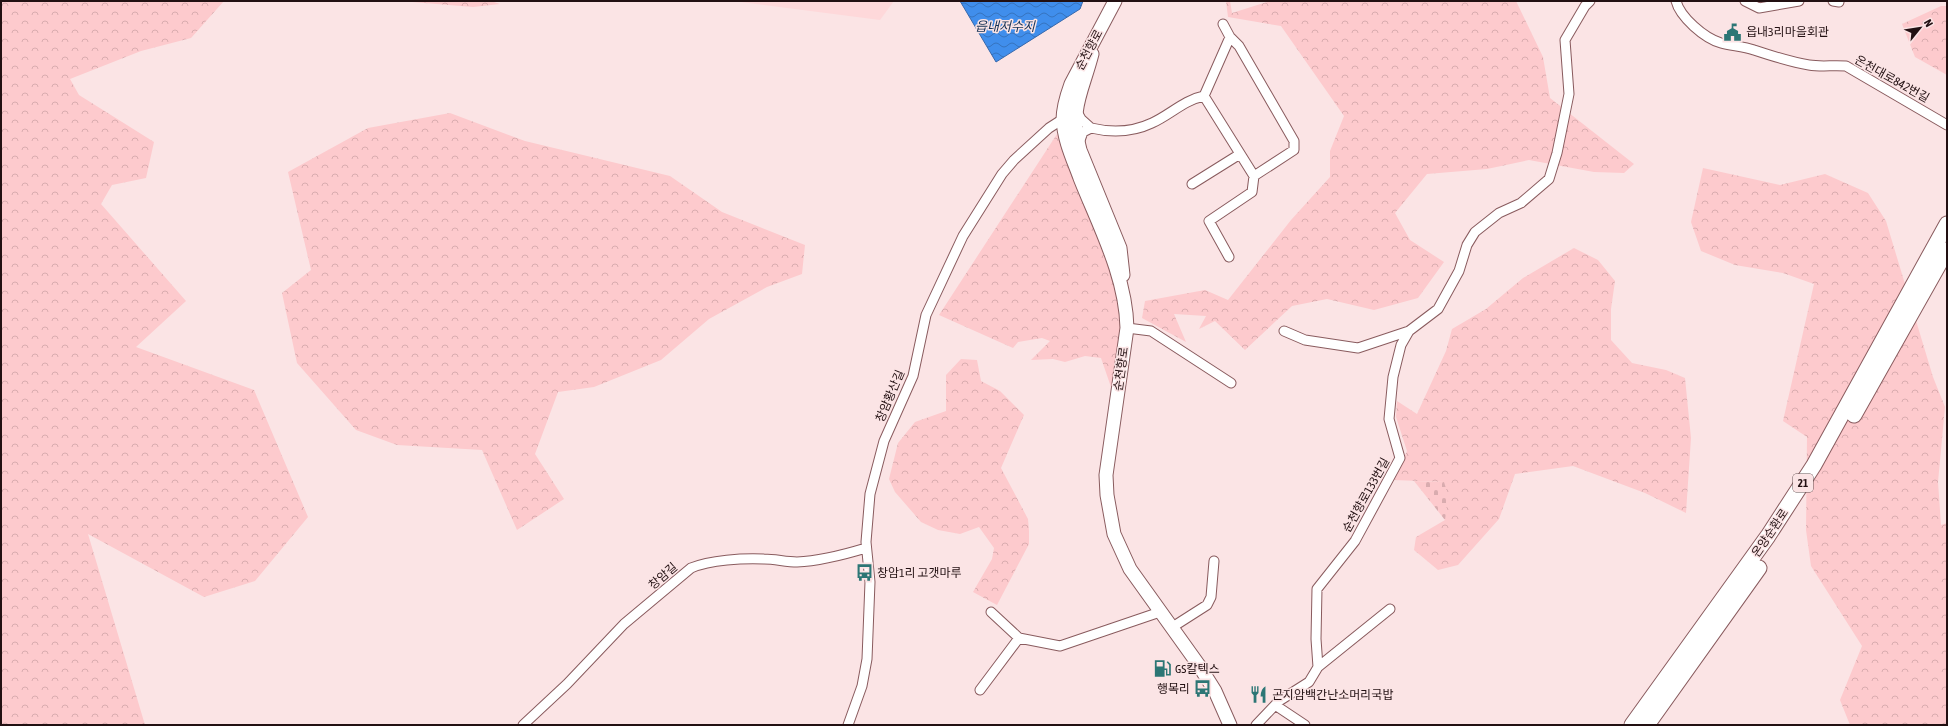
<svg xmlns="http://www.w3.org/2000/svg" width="1948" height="726" font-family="'Asap Condensed','Noto Sans KR',sans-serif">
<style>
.built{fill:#fed8da}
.forest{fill:url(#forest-crowns)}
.cemetery{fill:url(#cemetery-stones)}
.water{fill:url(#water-waves);stroke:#3768ab}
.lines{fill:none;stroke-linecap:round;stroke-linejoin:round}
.minor-casing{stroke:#895b5e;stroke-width:11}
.secondary-casing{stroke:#895b5e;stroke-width:15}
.trunk-casing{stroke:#895b5e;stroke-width:17}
.minor{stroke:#fff;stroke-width:9}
.secondary{stroke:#fff;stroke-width:13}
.trunk{stroke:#fff;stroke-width:15}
.labels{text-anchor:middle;stroke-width:3;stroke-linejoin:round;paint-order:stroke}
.shield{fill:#fbe4e5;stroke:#635051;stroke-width:1}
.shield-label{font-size:11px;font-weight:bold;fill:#221012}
.poi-label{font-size:12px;fill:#221012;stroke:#fbe4e5;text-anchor:start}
.street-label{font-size:12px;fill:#221012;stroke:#fbe4e5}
.water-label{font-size:13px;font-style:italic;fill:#123055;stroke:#fbe4e5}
</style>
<defs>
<pattern id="forest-crowns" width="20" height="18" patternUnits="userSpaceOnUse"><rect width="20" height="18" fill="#fdcacd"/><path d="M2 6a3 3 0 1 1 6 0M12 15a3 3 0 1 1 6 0" fill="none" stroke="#d9acaf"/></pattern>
<pattern id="cemetery-stones" width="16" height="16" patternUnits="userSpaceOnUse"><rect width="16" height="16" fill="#fdcacd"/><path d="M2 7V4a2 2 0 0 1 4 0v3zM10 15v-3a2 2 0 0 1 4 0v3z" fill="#d9acaf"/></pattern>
<pattern id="water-waves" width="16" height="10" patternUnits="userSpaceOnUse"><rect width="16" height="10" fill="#408eec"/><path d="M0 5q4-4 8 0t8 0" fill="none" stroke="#3573be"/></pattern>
</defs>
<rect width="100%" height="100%" fill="#fbe4e5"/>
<path class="built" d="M733,1H894L880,20Z"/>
<path class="forest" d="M1,1H224L191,38L141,51L70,79L79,95L154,142L146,178L112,185L101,204L186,301L136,347L254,390L308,517L255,581L204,597L88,534L145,725H1Z
M400,1H491L500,4L473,7Z
M1226,1H1230L1232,13L1270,1H1516L1543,57L1550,98L1634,164L1624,173L1594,172L1529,160L1487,169L1427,174L1395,213L1410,240L1444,262L1418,298L1374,310L1327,299L1292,306L1245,350L1215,321L1199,329L1206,316L1174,314L1186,342L1142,318L1145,301L1205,290L1228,300L1291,220L1330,177V151L1344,116L1281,26L1228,17Z
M1941,6H1947V75L1915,57L1902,24Z
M450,113L525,141L670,176L722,212L805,245L802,274L767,287L709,319L661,360L594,387L558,392L535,454L564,499L517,530L482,450L397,445L356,430L297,363L282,293L311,270L288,172L368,128Z
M1057,134L1117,289L1121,329L1112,390L1101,358L1085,356L1065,362L1053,359L1031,360L1050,341L1042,338L1018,342L1013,348L939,315Z
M1703,168L1780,185L1825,174L1868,193L1886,221L1933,377L1945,407L1938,482L1941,525L1947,523V725H1850L1840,700L1862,646L1811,566L1806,530L1807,437L1783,421L1814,284L1783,273L1735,265L1701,251L1691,222Z
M1574,248L1598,260L1615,281L1611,309V340L1632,363L1666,370L1685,378L1691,438L1686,513L1645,493L1573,466L1515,474L1499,519L1458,565L1438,570L1414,550L1416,537L1445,520L1444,482L1394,480L1407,451L1396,417L1397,401L1417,414L1446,351L1452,329L1486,309L1523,278Z
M961,359L977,360L981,381L1000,391L1024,415L1001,468L1028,519L1029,531V544L997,605L973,592L992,559L994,548L979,527L960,534L938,530L921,522L895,492L889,479L898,443L915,422L946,411V375Z"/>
<path class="cemetery" d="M1414,481L1444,482L1448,495L1445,520Z"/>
<path class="water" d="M960,1H1083L1080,9L996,62Z"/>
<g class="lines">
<defs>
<path id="minor" d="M1676,1C1680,17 1704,38 1721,43C1731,46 1743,46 1754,50C1772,56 1790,62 1809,65C1821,67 1833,65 1846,66L1947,125
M1745,1L1759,8L1799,1
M1833,1L1839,2
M1204,96L1254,176L1294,150V141L1239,46L1230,37
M1076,110L1081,119L1091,128L1083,132L1079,143
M1091,128C1112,133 1133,132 1152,123C1170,115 1184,100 1204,96L1230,37L1223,24
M1192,184L1240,154
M1229,257L1209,221L1252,192L1254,176
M1127,328L1151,331L1231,383
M1284,331L1305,340L1358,348L1409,331
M991,612L1019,638L1060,646L1160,612
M1171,628L1207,605L1211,597L1214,561
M1318,667L1390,609
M980,690L1019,638
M1275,705L1305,725
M523,725L567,684L624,624L691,568C710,560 743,558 764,559C775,559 786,562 797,562C821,561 843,555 866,548
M848,725L862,686L867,659L870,582L866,542L870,494L884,441L913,376L926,315L963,236L1002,174L1014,160L1049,128L1063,119
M1256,725L1279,701L1309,682L1318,667L1316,639L1317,589L1355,541L1400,458L1389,419L1393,377L1401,345L1409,331L1438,309L1459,271L1467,245L1475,232L1499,213L1521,203L1549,179L1557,153L1569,94L1565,40L1585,6L1590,1"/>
<path id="secondary" d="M1115,1L1071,84C1067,95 1063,108 1063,120C1064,140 1073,159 1080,178C1099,226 1126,276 1127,328L1106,475L1107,495L1114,534L1130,569L1198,664L1215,691L1230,725
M1092,54C1082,93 1069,108 1080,150L1120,248L1123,275"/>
<path id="trunk" d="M1854,415L1947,250
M1632,725L1768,536L1814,465L1947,224
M1647,725L1759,568"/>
</defs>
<use href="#minor" class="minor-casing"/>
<use href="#secondary" class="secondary-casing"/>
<use href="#trunk" class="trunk-casing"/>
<use href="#minor" class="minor"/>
<use href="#secondary" class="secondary"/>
<use href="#trunk" class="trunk"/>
</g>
<defs>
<symbol id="civic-bare" viewBox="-9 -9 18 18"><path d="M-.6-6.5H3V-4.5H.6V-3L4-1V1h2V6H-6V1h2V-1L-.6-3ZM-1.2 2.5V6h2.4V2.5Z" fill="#2c7675" stroke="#fbe4e5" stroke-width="2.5" paint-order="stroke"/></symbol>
<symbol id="bus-bare" viewBox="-9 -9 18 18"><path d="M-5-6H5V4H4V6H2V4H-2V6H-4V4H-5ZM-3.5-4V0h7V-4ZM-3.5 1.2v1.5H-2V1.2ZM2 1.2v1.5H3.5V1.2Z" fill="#2c7675" stroke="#fbe4e5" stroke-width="2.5" paint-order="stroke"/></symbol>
<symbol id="fuel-bare" viewBox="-9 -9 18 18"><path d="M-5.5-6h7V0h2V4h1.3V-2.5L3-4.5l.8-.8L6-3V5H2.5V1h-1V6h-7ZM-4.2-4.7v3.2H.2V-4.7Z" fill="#2c7675" stroke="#fbe4e5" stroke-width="2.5" paint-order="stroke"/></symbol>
<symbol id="restaurant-bare" viewBox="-9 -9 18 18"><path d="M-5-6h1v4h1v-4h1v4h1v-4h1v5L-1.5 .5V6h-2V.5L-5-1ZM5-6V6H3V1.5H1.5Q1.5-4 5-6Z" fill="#2c7675" stroke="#fbe4e5" stroke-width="2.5" paint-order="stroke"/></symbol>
</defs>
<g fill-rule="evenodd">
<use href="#civic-bare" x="1720" y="20" width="25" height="25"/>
<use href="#bus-bare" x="852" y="560" width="25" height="25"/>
<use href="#fuel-bare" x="1150" y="656" width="25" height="25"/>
<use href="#bus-bare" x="1190" y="676" width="25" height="25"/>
<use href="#restaurant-bare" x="1246" y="682" width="25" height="25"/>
</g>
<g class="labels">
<rect class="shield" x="1793" y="474" width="20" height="18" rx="3"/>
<g class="shield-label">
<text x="1803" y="487">21</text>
</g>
<g class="poi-label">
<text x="1746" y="36">읍내3리마을회관</text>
<text x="877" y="577">창암1리 고갯마루</text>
<text x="1175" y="673">GS칼텍스</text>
<text x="1190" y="693" text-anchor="end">행목리</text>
<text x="1272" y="699">곤지암백간난소머리국밥</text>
</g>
<g class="street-label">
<text transform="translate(1089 50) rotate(-62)" y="4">순천향로</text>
<text transform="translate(1892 79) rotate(29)" y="4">온천대로842번길</text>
<text transform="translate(1121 369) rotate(-82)" y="4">순천향로</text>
<text transform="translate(890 396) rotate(-67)" y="4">창암황산길</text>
<text transform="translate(1366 495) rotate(-61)" y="4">순천향로133번길</text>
<text transform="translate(1770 533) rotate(-56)" y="4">온양순환로</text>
<text transform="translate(663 576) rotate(-41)" y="4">창암길</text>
</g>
<g class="water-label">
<text x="1005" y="31">읍내저수지</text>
</g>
</g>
<rect width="1948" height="726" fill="none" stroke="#221012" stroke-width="4"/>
<g transform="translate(1920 28) rotate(60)" stroke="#fbe4e5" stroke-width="3" paint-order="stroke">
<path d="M0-3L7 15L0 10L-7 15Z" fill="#221012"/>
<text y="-6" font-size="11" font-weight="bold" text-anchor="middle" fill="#221012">N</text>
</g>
</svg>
